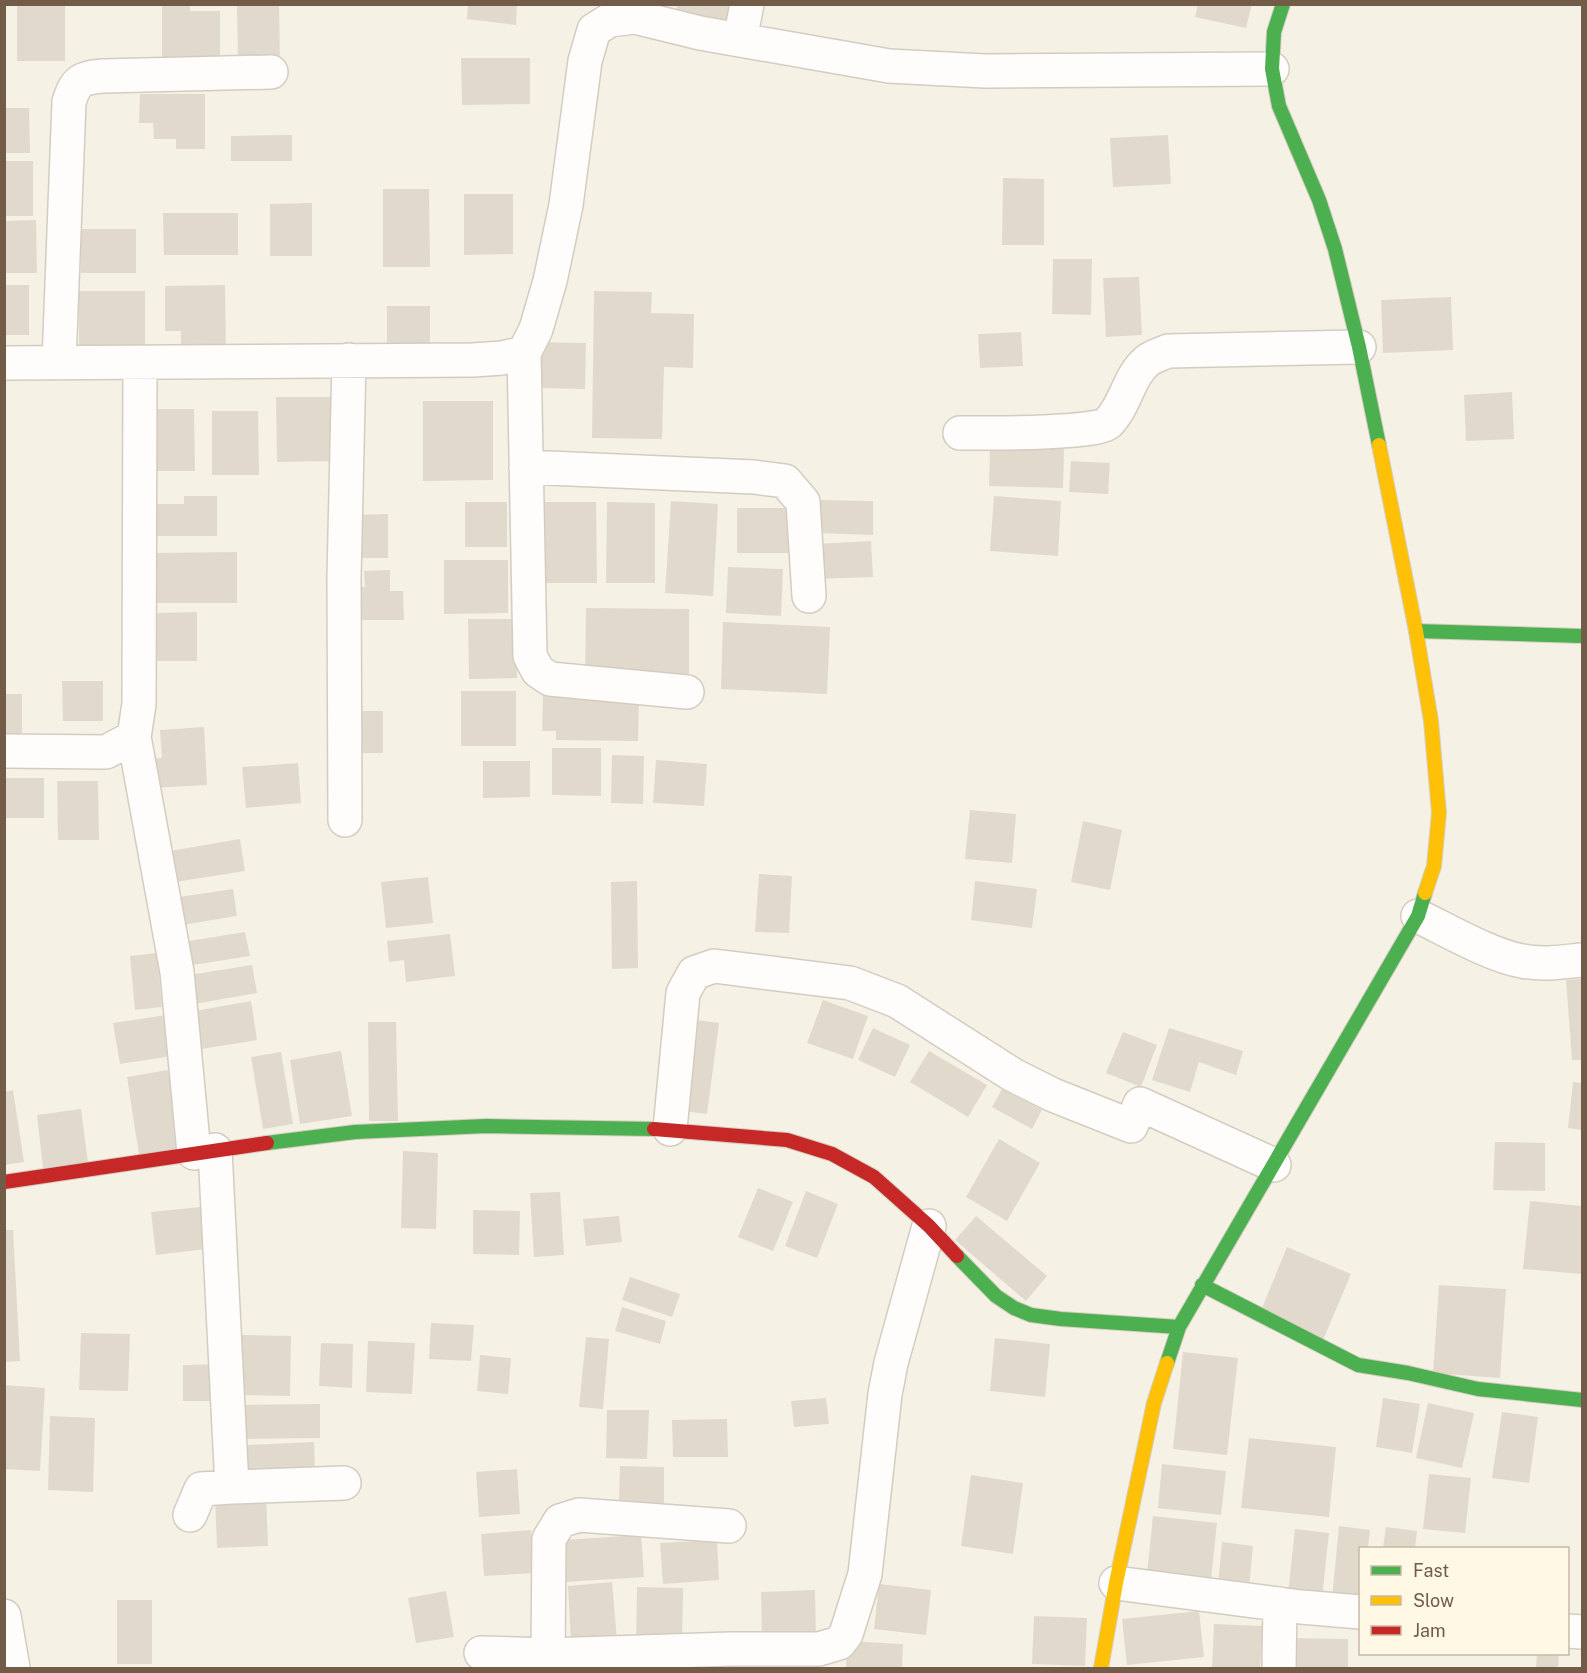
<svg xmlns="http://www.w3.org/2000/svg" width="1587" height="1673" font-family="'Public Sans',sans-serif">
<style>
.building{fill:#e2d9cd}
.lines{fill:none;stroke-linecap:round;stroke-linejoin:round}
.street-casing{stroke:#d4ccc1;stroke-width:36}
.fast-casing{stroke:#d6cdc2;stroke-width:16}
.slow-casing{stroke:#d6cdc2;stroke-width:16}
.jam-casing{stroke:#d6cdc2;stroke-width:16}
.street{stroke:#fefdfb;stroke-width:33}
.fast{stroke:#4caf50;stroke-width:14}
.slow{stroke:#ffc107;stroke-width:14}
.jam{stroke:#c62828;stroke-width:14}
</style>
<rect width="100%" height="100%" fill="#f6f1e5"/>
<path class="building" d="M17,4H65V61H17Z
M162,4H190V11H220V60H162Z
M237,4H279L280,61H238Z
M468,4H517L516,25L467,19Z
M677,4H736L734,23L676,15Z
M1198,4H1252L1246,28L1195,17Z
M461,58H530V104L462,105Z
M140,94H205V149H176V139H154L153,123H139Z
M4,108H29L30,153H4Z
M292,135V161H231V136Z
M1168,135L1171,184L1113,187L1110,138Z
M4,161H33V216H4Z
M1003,178L1044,179V245H1002Z
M383,189H429L430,267H383Z
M464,194H513V254L464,255Z
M312,203V256H270V204Z
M163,213H238V255H164Z
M36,220L37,273H4V221Z
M81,229H136V273H81Z
M1053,259H1092L1091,315L1052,314Z
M1139,277L1142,335L1106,337L1103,278Z
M4,285H29V335H4Z
M225,285L226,351H181V331H165V286Z
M79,291H145V355L79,356Z
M594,291L652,292L651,313L694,314L693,368L664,367L662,439L592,438Z
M1451,297L1453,350L1383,353L1381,300Z
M387,306H430V351H387Z
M1021,332L1023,366L980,368L978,334Z
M536,342L586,343L585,389L535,388Z
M1512,392L1514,439L1466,441L1464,395Z
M276,397H334V461L277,462Z
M423,401H493V480L423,481Z
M156,409H194L195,471H156Z
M212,411H258L259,475H212Z
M990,447L1064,449L1063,488L989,486Z
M1071,461L1110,463L1108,494L1069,492Z
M184,496H217V536H155L154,504H184Z
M994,496L1061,501L1058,556L990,551Z
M819,500L873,501V535L818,533Z
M671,501L718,504L713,596L665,593Z
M465,502H507V547H465Z
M540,502H596L597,583H540Z
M607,502L655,503V583H606Z
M737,508H791V553H737Z
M388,514V558H356V515Z
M871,541L873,577L817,579L815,544Z
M237,552V603H149V553Z
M444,560H508V613L444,614Z
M728,567L783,569L781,616L726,613Z
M390,570V591H403L404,620H358L357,587H365L364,571Z
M586,608L689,609V679L585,677Z
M197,612V661H153V613Z
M468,619H516L517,678L469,679Z
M723,622L830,627L827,694L721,689Z
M62,681H103V721H63Z
M461,691H516V746H461Z
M4,694H22V741H4Z
M543,695L639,697L638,741L556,740V731H542Z
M347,711H383V753H347Z
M204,727L207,785L152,788L150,759L162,758L160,730Z
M552,748H601V796L552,795Z
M612,755L644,756L643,804L611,803Z
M656,760L707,764L704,806L653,803Z
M483,761H530V797L483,798Z
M298,763L301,803L246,808L242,767Z
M4,778H44V818H4Z
M57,781H98L99,840H58Z
M970,810L1016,814L1012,863L965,859Z
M1083,821L1122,830L1110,890L1071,882Z
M240,839L245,871L169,883L164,852Z
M759,874L792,876L789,933L755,932Z
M428,877L433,923L386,928L381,882Z
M637,881L638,968L612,969L611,882Z
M975,881L1037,889L1032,928L971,920Z
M233,889L237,916L176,926L172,898Z
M245,932L250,956L193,965L189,941Z
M450,934L455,976L406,982L404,960L389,962L387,941Z
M157,953L162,1007L135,1010L130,956Z
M252,965L257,993L188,1005L183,976Z
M1582,979V1060H1572L1566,980Z
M823,1000L868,1016L853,1059L807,1043Z
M251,1001L257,1040L195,1050L189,1012Z
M173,1014L179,1055L120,1064L113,1023Z
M689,1019L719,1023L707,1114L677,1110Z
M368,1022H396L398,1121H369Z
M873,1028L910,1045L895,1077L858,1060Z
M1169,1028L1243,1051L1236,1075L1199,1062L1190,1092L1152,1080Z
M1123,1032L1157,1045L1141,1087L1106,1073Z
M341,1051L352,1116L300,1124L290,1060Z
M929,1051L987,1085L968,1117L910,1082Z
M281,1052L293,1124L263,1129L251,1057Z
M168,1070L181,1148L139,1155L127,1077Z
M1573,1082L1582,1083V1130L1568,1128Z
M1002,1089L1042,1110L1032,1129L992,1107Z
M13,1090L24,1162L4,1165V1092Z
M81,1109L88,1163L43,1168L37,1115Z
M999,1139L1040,1163L1007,1221L966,1197Z
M1495,1142L1545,1143V1191L1493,1190Z
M403,1151L438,1153L436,1229L401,1228Z
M758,1188L793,1202L773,1251L738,1237Z
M806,1191L838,1204L817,1258L785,1246Z
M560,1192L564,1255L534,1257L530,1193Z
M1530,1201L1582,1206V1274L1523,1269Z
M209,1206L214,1248L156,1255L151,1212Z
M473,1210L520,1211L519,1255L473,1254Z
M619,1216L622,1242L586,1246L583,1219Z
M976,1216L1047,1276L1026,1301L955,1240Z
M4,1230H13L20,1361L4,1362Z
M1287,1247L1351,1274L1323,1340L1260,1313Z
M630,1277L680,1294L672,1317L622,1300Z
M1439,1285L1506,1289L1500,1378L1433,1373Z
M622,1307L666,1321L660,1344L615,1331Z
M431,1323L474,1325L471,1361L429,1359Z
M81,1333L130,1334L128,1391L79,1390Z
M238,1335L291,1336L290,1396L237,1395Z
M586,1337L609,1339L603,1409L579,1407Z
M995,1338L1050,1344L1045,1397L990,1391Z
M368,1341L415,1343L412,1394L366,1392Z
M321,1343L353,1344L352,1388L319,1386Z
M1183,1352L1238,1358L1227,1455L1173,1449Z
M480,1355L511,1358L508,1394L477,1391Z
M224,1364V1401H183V1365Z
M4,1385L45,1388L40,1471L4,1469Z
M826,1398L829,1424L794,1427L791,1401Z
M1383,1398L1420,1404L1412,1453L1376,1447Z
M1428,1403L1474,1413L1462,1468L1416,1458Z
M320,1404V1438L244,1439L243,1405Z
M607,1410H649L647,1459L606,1458Z
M1502,1412L1538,1417L1529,1483L1492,1478Z
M50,1416L95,1418L93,1492L48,1490Z
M727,1419L728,1457H673L672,1420Z
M1249,1438L1336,1447L1329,1517L1241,1508Z
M314,1442L315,1475L248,1478L246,1445Z
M1162,1464L1226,1471L1221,1515L1158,1508Z
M620,1466L664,1467V1503H619Z
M517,1469L520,1514L479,1517L476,1472Z
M1429,1474L1471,1478L1465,1533L1423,1529Z
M971,1475L1023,1483L1013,1554L961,1546Z
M266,1494L268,1546L217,1548L215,1496Z
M1153,1516L1217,1523L1211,1580L1147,1574Z
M1339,1526L1370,1530L1368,1548H1360V1601L1332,1598Z
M1386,1527L1417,1531L1415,1548H1383Z
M1295,1529L1329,1533L1322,1598L1288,1594Z
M531,1530L534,1573L484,1576L481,1534Z
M641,1535L644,1577L565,1582L562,1540Z
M717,1540L719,1580L663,1584L660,1543Z
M1222,1542L1253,1546L1249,1589L1218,1585Z
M612,1582L617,1640L571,1642L568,1586Z
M879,1584L931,1590L926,1635L874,1629Z
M637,1587L683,1588L682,1643H636Z
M815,1590L816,1640L762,1641L761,1592Z
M446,1591L454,1637L416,1643L408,1598Z
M117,1600H152V1664H117Z
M1199,1611L1204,1657L1127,1665L1122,1619Z
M1034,1616L1087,1618L1085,1666L1032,1664Z
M1214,1624L1263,1626L1260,1668H1212Z
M1287,1638L1348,1639V1668H1287Z
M847,1641L903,1644L902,1668H846Z
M1537,1654H1559L1558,1668H1536Z"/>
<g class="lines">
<defs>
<path id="street" d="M740,40L747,4
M524,353L530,656L538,671L550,679L687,692
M59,362L69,102C76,80 81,78 103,76L271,72
M4,363L473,360L502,358L524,353L536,329L550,281L566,205L585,61L594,30L610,20L635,17L700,33L889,66L985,71L1272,69
M960,433C983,433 1096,434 1108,423C1126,405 1128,377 1147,361C1153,356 1162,354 1168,351L1359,347
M526,467L754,477L785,481L803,502L809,596
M134,737L177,972L194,1153
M4,751L106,752L134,737L139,704L140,363
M345,820L344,578L349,360
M1418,916C1447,930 1492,956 1522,961C1542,965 1562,962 1582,960
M670,1129L683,993L694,973L714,966L850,983L897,1001L1013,1075L1053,1095L1131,1126L1140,1104L1274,1165
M232,1487L344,1483
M190,1515L201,1489L232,1487L215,1150
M1116,1583L1301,1607L1360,1612
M4,1616L13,1668
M1568,1631L1582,1632
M481,1653L548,1655L731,1649H819L839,1643L846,1634L865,1574L885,1394L891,1363L929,1226
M548,1655L549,1539L560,1521L579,1515L729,1526
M1279,1668L1280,1604"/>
<path id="fast" d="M1283,4L1274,32L1272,69L1279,106L1319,200L1335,249L1359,347L1379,445
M1416,631L1582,636
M267,1143L355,1132L486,1126L654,1129
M957,1256L996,1296L1014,1308L1031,1315L1061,1319L1179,1327
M1202,1285L1358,1365L1408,1373L1478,1389L1582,1400
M1167,1363L1179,1327L1418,916L1425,893"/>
<path id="slow" d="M1379,445L1416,631L1431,721L1439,813L1434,866L1425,893
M1101,1668L1116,1583L1154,1403L1167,1363"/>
<path id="jam" d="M654,1129L787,1140L832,1154L874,1177L929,1226L957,1256
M4,1182L267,1143"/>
</defs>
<use href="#street" class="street-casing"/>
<use href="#fast" class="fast-casing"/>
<use href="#slow" class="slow-casing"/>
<use href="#jam" class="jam-casing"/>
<use href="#street" class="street"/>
<use href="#fast" class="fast"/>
<use href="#slow" class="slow"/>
<use href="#jam" class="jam"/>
</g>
<rect width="1587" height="1673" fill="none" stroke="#725b47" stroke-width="12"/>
<rect x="1359" y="1547" width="210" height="108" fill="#fff8e5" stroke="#c7b9a6" stroke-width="1.5"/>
<rect x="1371" y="1566" width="30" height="9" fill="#4caf50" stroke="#c7b9a6" stroke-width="1.5"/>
<text x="1413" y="1577" font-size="18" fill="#725b47">Fast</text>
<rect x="1371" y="1596" width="30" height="9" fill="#ffc107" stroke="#c7b9a6" stroke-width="1.5"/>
<text x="1413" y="1607" font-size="18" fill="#725b47">Slow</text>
<rect x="1371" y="1626" width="30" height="9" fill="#c62828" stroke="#c7b9a6" stroke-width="1.5"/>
<text x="1413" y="1637" font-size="18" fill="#725b47">Jam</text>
</svg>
